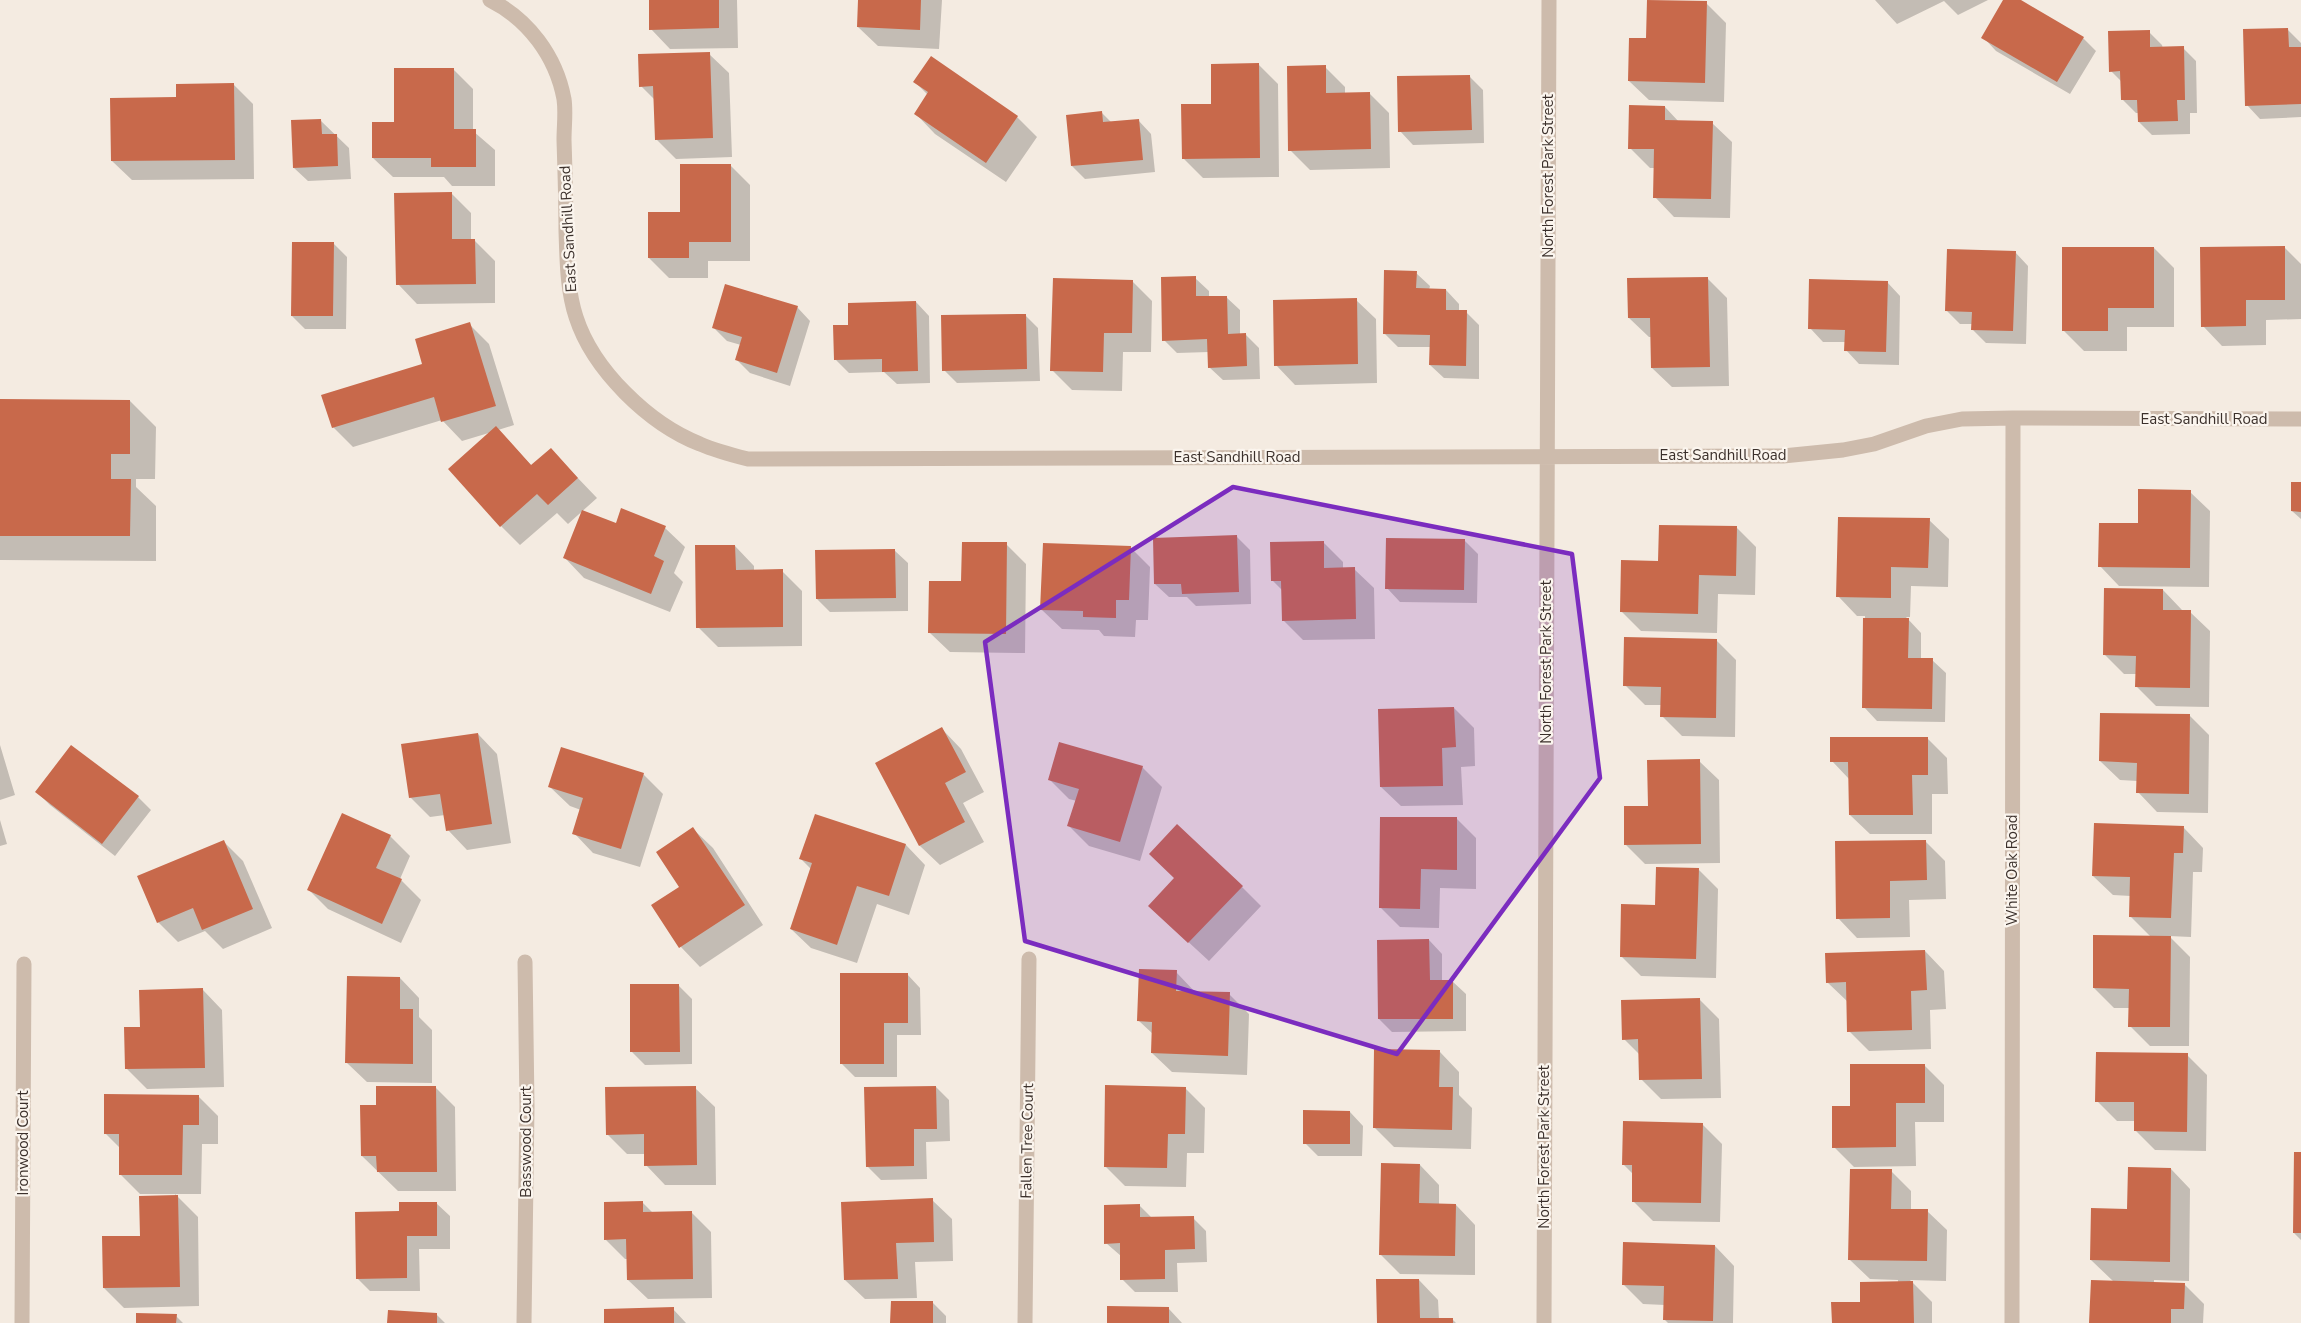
<svg xmlns="http://www.w3.org/2000/svg" width="2301" height="1323" font-family="'Nunito Sans',sans-serif">
<style>
.shadow{fill:#0003}
.building{fill:#c8694b}
.lines{fill:none;stroke-linecap:round;stroke-linejoin:round}
.minor{stroke:#cdbbac;stroke-width:15}
.marked{fill:#7b2cbf;fill-opacity:0.2;stroke:#7b2cbf;stroke-width:4.5;stroke-linejoin:round}
.labels{text-anchor:middle;stroke-width:4.5;stroke-linejoin:round;paint-order:stroke}
.street-label{font-size:15px;fill:#3b302b;stroke:#fbf5ee}
</style>
<rect width="100%" height="100%" fill="#f4ebe1"/>
<path class="shadow" d="M650,0H737L738,48L670,49L651,29Z
M859,0H942L939,49L878,46L858,27Z
M1875,0H1988L1958,15L1944,1L1897,24Z
M2005,0H2018L2083,38L2096,51L2070,94L1996,51L1983,37Z
M1706,3L1726,23L1724,102L1649,100L1629,81L1648,40Z
M2287,29L2301,43V117L2260,119L2247,105Z
M2149,32L2162,45L2163,49L2183,48L2196,61L2197,113H2190V134L2152,135L2139,122V113H2136L2123,100L2122,82L2111,71Z
M709,54L729,73L732,157L676,159L656,139L655,100L641,86Z
M1258,64L1278,84L1279,177L1203,178L1183,158L1213,105Z
M1325,67L1345,87V94L1369,93L1389,113L1390,168L1310,170L1290,150Z
M454,70L473,89V131L495,150V186H452L444,177H393L373,158L395,124Z
M1470,77L1483,90L1484,143L1413,145L1400,131Z
M915,82L1017,117L1037,137L1006,182L935,134L916,114L928,95Z
M234,85L253,104L254,179L132,180L112,161L178,98Z
M1665,107L1679,122L1712,123L1732,142L1730,218L1674,217L1655,197V168H1650L1630,148Z
M1102,113L1112,123L1138,120L1151,134L1155,172L1085,179L1072,166Z
M321,121L349,148L351,179L308,181L294,168Z
M730,165L750,185V261H708V278H669L649,258L681,213Z
M451,193L471,213V241H475L495,261V303L417,304L398,284Z
M334,244L347,257L346,329H305L292,316Z
M2284,247L2301,264V319L2266,320V345L2222,346L2203,326Z
M2154,248L2174,268V327H2127V351H2084L2064,331Z
M2015,252L2028,266L2026,344L1986,343L1973,330V324H1960L1947,311Z
M1416,273L1430,286L1429,290H1446L1459,304V311L1466,312L1479,325V379L1444,378L1430,365L1431,347H1398L1385,334Z
M1195,278L1209,291V298L1226,297L1240,310V335H1246L1259,348L1260,379L1223,380L1209,367V352L1177,353L1164,340Z
M1707,278L1727,298L1729,386L1672,387L1652,368V337H1649L1629,318Z
M1132,281L1152,301L1151,352H1123L1122,391L1072,390L1052,370Z
M1887,282L1900,296L1899,365L1859,364L1846,350V342H1823L1810,328Z
M1356,300L1376,319L1377,383L1295,385L1276,365Z
M916,302L929,316L930,383L897,384L884,372L849,373L836,360L850,326Z
M797,307L810,321L790,386L750,373L737,360L741,345L727,341L714,328Z
M1025,315L1038,328L1040,381L957,383L944,370Z
M469,324L489,344L514,425L498,430L532,466L551,450L597,498L568,524L557,513L520,545L501,526L492,432L462,441L442,420L353,447L333,427L424,365Z
M0,401H130L156,427L155,479H136V487L156,506V561L0,560Z
M2301,484V519L2292,511Z
M2190,492L2210,511L2209,587L2119,586L2100,566L2139,525Z
M1929,520L1949,539L1948,587L1911,586L1910,617H1906L1921,633V660H1932L1946,673L1945,722L1877,721L1864,707L1865,616H1857L1838,596Z
M617,525L665,528L685,547L674,573L683,582L670,612L584,578L565,558Z
M1737,528L1756,547L1755,595L1718,594L1717,633L1641,631L1621,611L1659,563Z
M1237,537L1250,550L1251,604L1196,606L1187,597H1169L1155,584Z
M1464,540L1478,554L1477,603L1400,602L1387,588Z
M1323,542L1343,562V569H1354L1374,588L1375,639L1303,640L1283,620V591L1272,580Z
M1006,544L1026,564L1025,653L950,652L930,633L962,583Z
M735,546L754,566V571H782L802,591V646L718,647L698,627Z
M1130,547L1150,567L1148,620H1136L1135,637L1104,636L1099,630L1062,629L1042,610Z
M894,550L908,563V611L830,612L817,599Z
M2163,590L2182,610L2190,612L2210,631L2209,707L2156,706L2137,687V674H2124L2104,654Z
M1716,640L1736,660L1735,737L1682,736L1662,716V705H1645L1625,685Z
M1454,708L1474,728L1475,766L1461,767L1463,805L1401,806L1381,787Z
M2190,716L2209,735L2208,813L2157,812L2138,792V781L2120,780L2100,761Z
M942,729L961,749L984,792L963,803L984,842L940,865L920,846L877,764Z
M478,734L497,754L511,843L467,850L448,830L445,815L430,817L410,797Z
M1927,738L1947,758L1948,794H1932V834H1870L1850,815V780L1832,761Z
M0,745L15,795L0,800Z
M1699,761L1719,780L1720,863L1645,864L1626,845L1649,807Z
M1142,767L1162,787L1140,861L1089,846L1069,826L1077,801L1069,799L1049,779Z
M643,774L663,794L640,867L593,853L574,833L581,810L570,806L550,787Z
M37,792L138,797L151,810L115,856L50,805Z
M1457,819L1476,838V889L1440,888L1439,928L1400,927L1380,907Z
M0,820L7,844L0,846Z
M2184,828L2203,848L2202,872H2193L2191,937L2169,936L2190,957L2189,1046H2150L2130,1026V1008H2114L2094,988L2151,937L2130,916L2131,896L2113,895L2093,876Z
M693,829L713,848L763,925L700,967L681,947L653,905L681,887Z
M390,836L410,856L400,879L421,900L401,943L328,909L309,890Z
M223,841L243,861L272,928L223,949L205,931L178,942L158,922Z
M1925,841L1945,861L1946,899L1909,900L1910,937L1857,938L1838,918Z
M906,845L925,865L909,915L877,904L857,963L811,948L791,929L811,869L801,859Z
M1699,870L1718,889L1716,978L1641,976L1621,956L1657,907Z
M1242,887L1261,906L1209,961L1170,925Z
M1429,940L1442,954V982L1452,981L1466,994V1031L1392,1032L1379,1019Z
M1925,951L1944,971L1946,1009L1930,1010L1931,1049L1869,1051L1849,1031L1848,1002L1827,982Z
M1176,972L1196,993L1229,994L1249,1014L1247,1075L1172,1072L1152,1053L1153,1034L1139,1021Z
M907,974L920,988L921,1035H897V1077H855L842,1064Z
M400,978L419,998V1017L432,1030V1083L367,1082L347,1063Z
M679,986L692,999V1064L645,1065L632,1052Z
M203,990L222,1010L224,1087L147,1089L127,1069L141,1029Z
M1700,1000L1719,1019L1721,1098L1661,1099L1641,1079L1640,1055L1624,1039Z
M1440,1052L1459,1072V1095L1472,1108L1471,1149L1394,1147L1374,1127Z
M2187,1055L2207,1075L2206,1151L2155,1150L2135,1130L2136,1121H2117L2097,1101Z
M1924,1065L1944,1085V1122H1915L1916,1166L1854,1167L1834,1147L1852,1107Z
M435,1087L455,1107L456,1191H398L362,1156L377,1107Z
M936,1087L949,1100L950,1141L926,1142L927,1179L881,1180L868,1167Z
M695,1088L715,1107L716,1185H665L646,1165V1154H627L607,1134Z
M1185,1088L1205,1108L1204,1153H1187L1186,1187L1125,1186L1106,1167Z
M198,1096L218,1116V1144H202L201,1194H175L198,1217L199,1306L124,1308L104,1288L141,1237L175,1197V1194H140L120,1174V1148L105,1133Z
M1350,1112L1363,1126L1362,1156H1318L1305,1143Z
M1702,1124L1722,1144L1720,1222L1653,1221L1633,1201L1634,1175L1623,1164Z
M2301,1153V1240L2294,1233Z
M1420,1165L1439,1185V1205H1456L1475,1225V1275L1400,1274L1380,1254Z
M2171,1169L2190,1189L2189,1281L2154,1280V1283L2184,1284L2204,1304L2203,1323H2091L2114,1282L2091,1260L2129,1210Z
M1891,1171L1911,1191V1211H1927L1947,1230L1946,1281L1910,1280L1932,1302V1323H1833L1862,1303L1898,1283V1280L1870,1279L1850,1260Z
M932,1200L952,1219L953,1261L915,1262L917,1298L865,1299L845,1280Z
M642,1202L653,1213L691,1212L711,1232L712,1298L648,1299L628,1280V1259H625L605,1239Z
M436,1203L450,1216V1249H419L420,1291H370L357,1278L400,1213Z
M1139,1205L1152,1218H1193L1206,1231L1207,1262L1177,1263L1178,1292H1135L1122,1279L1121,1256L1106,1243Z
M1715,1246L1734,1266L1733,1323H1668L1664,1319L1665,1305L1643,1304L1623,1284Z
M1419,1280L1438,1300L1439,1319H1452L1456,1323H1378Z
M933,1303L946,1316V1323H892Z
M673,1309L686,1323H606Z
M1169,1309L1182,1323H1109Z
M436,1314L445,1323H389Z
M176,1316L183,1323H137Z"/>
<path class="building" d="M649,0H719V28L649,30Z
M858,0H921L920,30L857,27Z
M1647,0L1707,1L1705,83L1628,81L1629,38H1646Z
M2003,0H2021L2084,37L2057,82L1981,38Z
M2288,28L2289,47H2301V104L2245,106L2243,29Z
M2150,30V47L2184,46L2185,100H2177L2178,121L2138,122L2137,100H2121L2120,71L2109,72L2108,31Z
M710,52L713,138L655,140L653,86L639,87L638,54Z
M931,56L1018,116L986,163L914,114L928,92L913,82Z
M1259,63L1260,158L1182,159L1181,104H1211V64Z
M1326,65V93L1370,92L1371,149L1288,151L1287,66Z
M394,68H454V129H476V167H431V158H372V122H394Z
M1470,75L1472,130L1398,132L1397,76Z
M234,83L235,160L111,161L110,98L176,97V84Z
M1629,105L1665,106V120L1713,121L1711,199L1653,198L1654,149H1628Z
M1102,111L1103,122L1139,119L1143,160L1071,166L1066,115Z
M321,119L322,134H337L338,166L293,168L291,120Z
M680,164H731V242H689V258H648V212H680Z
M452,192V239H475L476,284L396,285L394,193Z
M292,242H334L333,316H291Z
M2285,246V300H2246V326L2201,327L2200,247Z
M2062,247H2154V308H2108V331H2062Z
M1947,249L2016,251L2013,331L1971,330L1972,312L1945,311Z
M1384,270L1417,271L1416,288L1446,289V310H1467L1466,366L1429,365L1430,335L1383,334Z
M1196,276V296H1227L1228,334L1246,333L1247,366L1208,368L1207,339L1162,341L1161,277Z
M1708,277L1710,367L1651,368L1650,318H1628L1627,278Z
M1053,278L1133,280L1132,333H1104L1103,372L1050,371Z
M1809,279L1888,281L1886,352L1844,351L1845,330L1808,329Z
M725,284L798,306L777,373L735,360L742,337L712,328Z
M1357,298L1358,364L1274,366L1273,300Z
M916,301L918,371L882,372V359L834,360L833,325H848V303Z
M1026,314L1027,369L942,371L941,315Z
M470,322L496,406L441,422L434,397L332,428L321,395L422,364L415,339Z
M0,399L130,400V454H111V479H131L130,536H0Z
M496,426L531,465L551,448L578,478L548,505L537,494L500,527L448,469Z
M2291,482H2301V512L2291,511Z
M2138,489L2191,490L2190,568L2098,567L2099,523H2138Z
M621,508L666,526L654,556L664,561L651,594L563,558L582,510L616,523Z
M1838,517L1930,518L1928,568L1891,567V598L1836,597Z
M1659,525L1737,526L1736,576L1699,575L1698,614L1620,612L1621,560L1658,561Z
M1237,535L1239,592L1182,594L1181,584H1154L1153,538Z
M1386,538L1465,539L1464,590L1385,589Z
M1324,541V568L1355,567L1356,619L1282,621L1281,581H1271L1270,542Z
M962,542H1007L1006,634L928,633L929,581H961Z
M1043,543L1131,546L1129,600H1116V618L1083,617V611L1040,610Z
M695,545H735L736,570L783,569V627L696,628Z
M895,549L896,598L816,599L815,550Z
M2104,588L2163,589V610H2191L2190,688L2135,687L2136,656L2103,655Z
M1863,618H1909L1908,658H1933L1932,709L1862,708Z
M1624,637L1717,639L1716,718L1660,717L1661,687L1623,686Z
M1454,707L1456,747L1442,748L1443,786L1380,787L1378,709Z
M2100,713L2190,714L2189,794L2136,793L2137,763L2099,761Z
M942,727L966,772L945,783L965,822L919,846L875,763Z
M478,733L492,824L446,831L440,794L409,798L401,744Z
M1830,737H1928V775H1912L1913,815H1849L1848,762H1830Z
M1059,742L1143,766L1120,842L1067,826L1079,789L1048,780Z
M71,745L139,796L102,844L35,792Z
M561,747L644,773L621,849L572,834L583,798L548,787Z
M1700,759L1701,844L1624,845V806H1648L1647,760Z
M342,813L391,835L376,868L402,879L382,924L307,890Z
M815,814L906,844L889,896L857,886L837,945L790,929L812,863L799,859Z
M1380,817H1457V870L1421,869L1420,909L1379,908Z
M2094,823L2184,826L2183,853H2174L2171,918L2129,917L2130,877L2092,876Z
M1177,824L1243,886L1188,943L1148,906L1174,878L1149,854Z
M693,827L745,905L679,948L651,905L679,887L656,852Z
M224,840L253,909L202,930L193,908L157,923L137,876Z
M1926,840L1927,880L1890,881V918L1836,919L1835,841Z
M1656,867L1699,868L1696,959L1620,957L1621,904L1655,905Z
M2093,935L2171,936L2170,1027H2128L2129,989L2093,988Z
M1429,939L1430,980H1453V1019H1378L1377,940Z
M1925,950L1927,990L1911,991L1912,1030L1847,1032L1846,982L1826,983L1825,953Z
M1139,969L1177,970L1176,991L1230,992L1228,1056L1151,1053L1152,1022L1137,1021Z
M840,973H908V1023H884V1064H840Z
M347,976L400,977V1009H413V1064L345,1063Z
M630,984H679L680,1052H630Z
M203,988L205,1068L125,1069L124,1027H140L139,990Z
M1700,998L1702,1079L1639,1080L1638,1039L1622,1040L1621,1000Z
M1374,1049L1440,1050L1439,1087H1453L1452,1130L1373,1128Z
M2096,1052L2188,1053L2187,1132L2134,1131V1102H2095Z
M1850,1064H1925V1103H1896V1147L1832,1148V1106H1850Z
M1105,1085L1186,1087L1185,1134H1168L1167,1168L1104,1167Z
M376,1086H436L437,1172H377L376,1156H361L360,1105H376Z
M696,1086L697,1165L644,1166V1134L606,1135L605,1087Z
M936,1086L937,1129H914V1166L866,1167L864,1087Z
M104,1094L199,1095V1125H183L182,1175H119V1134H104Z
M1303,1110L1350,1111V1144H1303Z
M1623,1121L1703,1123L1701,1203L1632,1202V1165H1622Z
M2294,1152H2301V1233H2293Z
M1381,1163L1420,1164L1419,1203L1456,1204L1455,1256L1379,1255Z
M2128,1167L2171,1168L2170,1262L2090,1260L2091,1208L2127,1209Z
M1850,1169H1892L1891,1209H1928L1927,1261L1848,1260Z
M178,1195L180,1287L103,1288L102,1236H140L139,1196Z
M933,1198L934,1242L896,1243L898,1279L844,1280L841,1202Z
M643,1201V1212L692,1211L693,1279L627,1280L626,1239L604,1240V1202Z
M399,1202H437V1236H407V1278L356,1279L355,1212L399,1211Z
M1140,1204V1217L1194,1216L1195,1249L1165,1250V1279L1120,1280V1243L1104,1244V1205Z
M1623,1242L1715,1245L1713,1321L1663,1320L1664,1286L1622,1285Z
M1376,1279H1419L1420,1318H1453V1323H1377Z
M2091,1280L2185,1283L2184,1309H2171V1323H2089Z
M1913,1281L1914,1323H1832L1831,1302H1860V1282Z
M891,1301H933V1323H890Z
M1107,1306L1169,1307V1323H1107Z
M674,1307V1323H604V1309Z
M388,1310L437,1313V1323H387Z
M136,1313L177,1314L176,1323H136Z"/>
<g class="lines">
<path class="minor" d="M490,0C528,19 556,56 564,99C566,112 564,126 564,140C565,170 566,201 566,231C567,259 567,290 576,317C593,370 649,424 700,444C716,451 732,455 748,459L1783,456L1843,450L1874,444L1926,426L1962,419L2013,418L2301,419
M22,1323L24,964
M524,1323L527,1106L525,962
M1025,1323L1029,959
M1544,1323L1549,0
M2012,1323L2013,418"/>
</g>
<path class="marked" d="M1233,487L1572,554L1600,778L1397,1054L1025,941L985,642Z"/>
<g class="labels">
<g class="street-label">
<text transform="translate(1548 176) rotate(-90)" y="5">North Forest Park Street</text>
<text transform="translate(568 229) rotate(-93)" y="5">East Sandhill Road</text>
<text x="2204" y="424">East Sandhill Road</text>
<text x="1723" y="460">East Sandhill Road</text>
<text x="1237" y="462">East Sandhill Road</text>
<text transform="translate(1546 662) rotate(-90)" y="5">North Forest Park Street</text>
<text transform="translate(2012 870) rotate(-90)" y="5">White Oak Road</text>
<text transform="translate(1027 1141) rotate(-89)" y="5">Fallen Tree Court</text>
<text transform="translate(526 1142) rotate(-90)" y="5">Basswood Court</text>
<text transform="translate(23 1143) rotate(-90)" y="5">Ironwood Court</text>
<text transform="translate(1544 1147) rotate(-90)" y="5">North Forest Park Street</text>
</g>
</g>
</svg>
